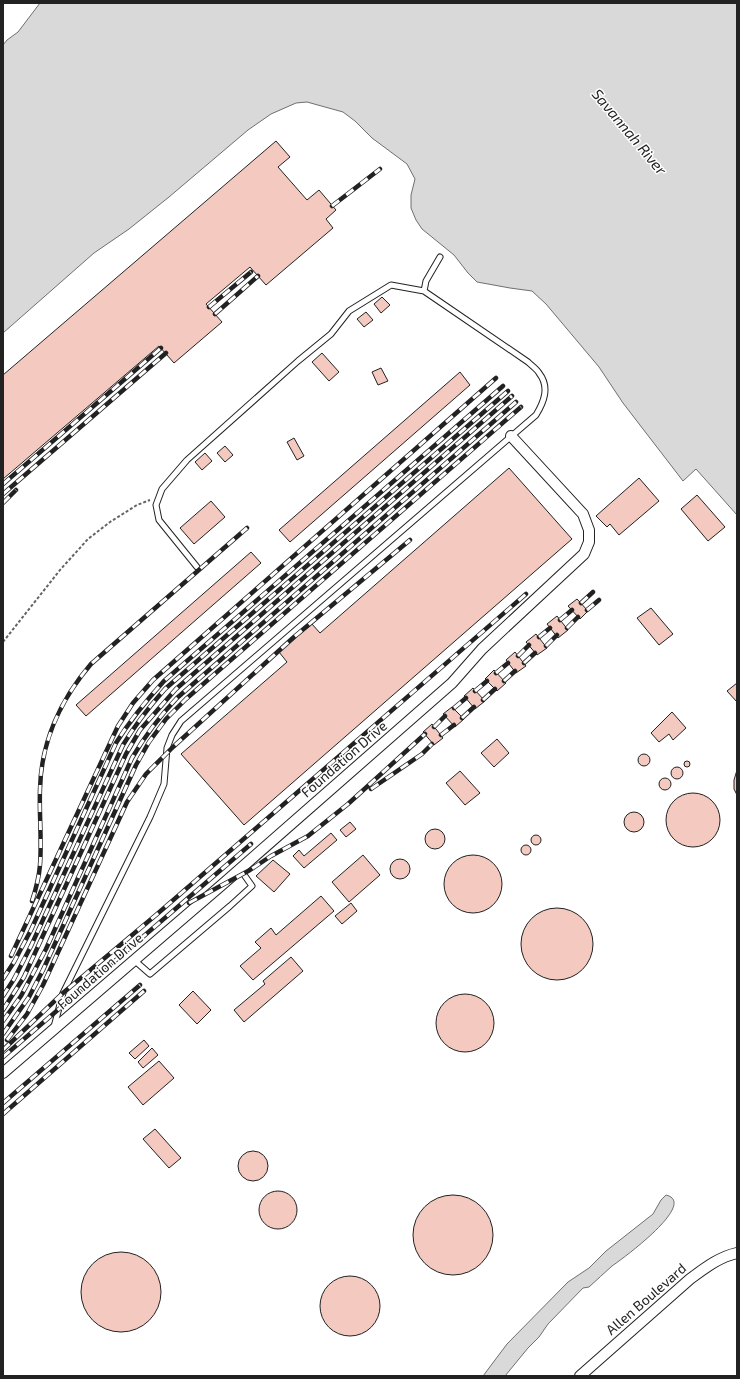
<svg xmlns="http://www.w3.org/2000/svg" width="740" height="1379" font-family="'Exo 2',sans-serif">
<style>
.water{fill:#d9d9d9;stroke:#6f6f6f}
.building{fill:#f3c9c0;stroke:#222}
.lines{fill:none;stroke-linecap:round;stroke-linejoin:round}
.lane-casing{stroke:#222;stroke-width:7}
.street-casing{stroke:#222;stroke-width:12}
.path{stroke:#646464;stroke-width:2;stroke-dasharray:3 2;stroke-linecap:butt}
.lane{stroke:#fff;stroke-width:5}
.street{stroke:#fff;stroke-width:10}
.rail-casing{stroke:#222;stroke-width:4.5}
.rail{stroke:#fff;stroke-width:3;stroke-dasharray:9;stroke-linecap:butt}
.labels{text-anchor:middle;stroke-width:3;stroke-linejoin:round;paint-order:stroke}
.street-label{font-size:14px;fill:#222;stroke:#fff}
.water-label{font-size:15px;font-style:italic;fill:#222;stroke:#fff}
</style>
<rect width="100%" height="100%" fill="#fff"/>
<path class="water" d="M40,3H737V515L696,469L683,481L623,403L599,367L546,304L532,291L510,288L477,282L468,273L454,255L422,229L416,220L411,208V195L415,179L407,164L372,138L355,121L343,112L307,102L296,103L271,114L248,130L169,197L129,229L94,253L3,333V45L7,40L18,32Z
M666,1195C699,1203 621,1260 612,1266C604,1273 597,1280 589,1287L583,1288L548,1324L539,1337L528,1348L505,1376H483L507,1344L568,1282L589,1268L606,1251L653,1214L661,1200Z"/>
<path class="building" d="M276,141L290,157L278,167L307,200L319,190L336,210L326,219L333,228L266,285L250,267L206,304L222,322L174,363L159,346L3,479V375Z
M382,297L390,305L381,313L374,304Z
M366,312L373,320L364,327L357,319Z
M322,353L339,372L329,381L312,362Z
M381,368L388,381L378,385L372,372Z
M460,372L470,385L290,542L279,530Z
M294,438L304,456L297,460L287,442Z
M225,446L233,455L225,462L217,453Z
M205,453L212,461L202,470L195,462Z
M509,468L572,539L244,825L181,754L287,662L279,652L312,624L320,633Z
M639,478L659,501L619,535L610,524L607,527L596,516Z
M697,495L725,527L708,541L681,509Z
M211,501L225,517L194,544L180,528Z
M251,552L261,563L86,716L76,705Z
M577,599L588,611L580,619L568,606Z
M651,608L673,634L659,645L637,618Z
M557,616L568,630L558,638L547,624Z
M536,634L547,648L537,655L526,642Z
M515,652L526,666L516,673L506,660Z
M494,670L506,683L497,691L485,679Z
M737,683V702L727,691Z
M473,688L485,701L475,709L464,696Z
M452,707L464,719L455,727L443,714Z
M672,712L686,728L673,740L669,734L659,742L651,733Z
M432,724L443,738L434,745L423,732Z
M497,739L509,753L494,767L481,753Z
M638 760a6 6 0 1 1 12 0a6 6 0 1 1-12 0Z
M684 764a3 3 0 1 1 6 0a3 3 0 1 1-6 0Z
M671 773a6 6 0 1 1 12 0a6 6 0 1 1-12 0Z
M737,770V795L734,789V780Z
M460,771L480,793L465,805L446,783Z
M659 784a6 6 0 1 1 12 0a6 6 0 1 1-12 0Z
M666 820a27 27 0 1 1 54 0a27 27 0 1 1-54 0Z
M624 822a10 10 0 1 1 20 0a10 10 0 1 1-20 0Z
M350,822L356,829L346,837L340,830Z
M425 839a10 10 0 1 1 20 0a10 10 0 1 1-20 0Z
M331,833L337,840L304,868L293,856L299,850L304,856Z
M531 840a5 5 0 1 1 10 0a5 5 0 1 1-10 0Z
M521 850a5 5 0 1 1 10 0a5 5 0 1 1-10 0Z
M444 884a29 29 0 1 1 58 0a29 29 0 1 1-58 0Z
M363,855L380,875L349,902L332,882Z
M390 869a10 10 0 1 1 20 0a10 10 0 1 1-20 0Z
M273,860L290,874L274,892L256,876Z
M321,896L334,911L253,980L240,966L261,948L255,942L271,928L276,935Z
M351,903L357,911L342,924L335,916Z
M521 944a36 36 0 1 1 72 0a36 36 0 1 1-72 0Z
M291,957L303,971L244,1022L234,1010L265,984L263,981Z
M193,991L211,1010L197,1024L179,1005Z
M436 1023a29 29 0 1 1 58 0a29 29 0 1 1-58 0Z
M144,1040L149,1046L135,1059L129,1053Z
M152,1048L158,1055L143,1068L138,1062Z
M159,1061L174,1078L143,1105L128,1087Z
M155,1129L181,1158L169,1168L143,1139Z
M238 1166a15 15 0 1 1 30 0a15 15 0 1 1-30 0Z
M259 1210a19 19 0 1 1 38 0a19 19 0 1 1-38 0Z
M413 1235a40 40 0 1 1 80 0a40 40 0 1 1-80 0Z
M81 1292a40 40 0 1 1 80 0a40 40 0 1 1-80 0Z
M320 1306a30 30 0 1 1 60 0a30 30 0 1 1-60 0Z"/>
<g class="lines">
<defs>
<path id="lane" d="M197,567L159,520L156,505L162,489L187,460L298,361L331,334L349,311L391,285L424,291
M134,960L150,974L230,906L252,886L240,869
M54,1027L63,993L150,817L164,784L167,748L172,735L181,721L536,415C544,402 550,387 539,373C537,369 531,365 528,362L424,291L426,281L440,257"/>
<path id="street" d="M3,1073L224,883L452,683L482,649L584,554L589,542V530L583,514L511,436
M580,1376L690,1279C705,1268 719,1257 737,1253"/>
</defs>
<use href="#lane" class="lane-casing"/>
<use href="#street" class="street-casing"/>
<path class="path" d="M3,642L60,570L88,539L110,522L137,505L150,500"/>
<use href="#lane" class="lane"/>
<use href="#street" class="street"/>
<defs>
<path id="rail" d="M332,206L380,169
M209,307L251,272
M215,314L258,276
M3,484L161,348
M3,494L166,353
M3,503L16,490
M581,603L593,592
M587,610L599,600
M560,620L572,610
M567,628L578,617
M539,637L550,628
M546,646L557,635
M518,656L529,645
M524,663L535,653
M496,673L508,663
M504,681L515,671
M475,691L487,681
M483,700L495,689
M454,708L466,698
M462,718L474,707
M434,727L445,716
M441,735L454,725
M371,789L422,754L432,744
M32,901C36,889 39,877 40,865C42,840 39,814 40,789C41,742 61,699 91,664L247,528
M189,903L250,870L271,856L308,836L348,804L425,734
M11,956L118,726L133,703L153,680L496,378
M3,979L14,962L31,930L116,743C131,719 145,702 164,681L503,386
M3,996L14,979L31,946L123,745C135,725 149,707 165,689L508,391
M3,1010L24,977L126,754L140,730L176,689L512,396
M3,1021L21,996L46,949L132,758C145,736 159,717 177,698L516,402
M3,1034L29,997L43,970L136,765L149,742L166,719L186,699L521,407
M7,1040L27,1014L43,985L127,802L146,774L173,747L294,637L410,540
M3,1050L63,993L156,915L526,594
M3,1057L251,844
M3,1103L140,985
M3,1114L144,991"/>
</defs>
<use href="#rail" class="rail-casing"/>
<use href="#rail" class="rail"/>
</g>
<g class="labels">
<g class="street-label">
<text transform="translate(344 759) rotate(-41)" y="5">Foundation Drive</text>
<text transform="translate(100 971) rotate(-41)" y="5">Foundation Drive</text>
<text transform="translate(646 1299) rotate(-41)" y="5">Allen Boulevard</text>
</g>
<g class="water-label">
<text transform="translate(629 132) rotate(50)" y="5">Savannah River</text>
</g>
</g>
<rect width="740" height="1379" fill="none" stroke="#222222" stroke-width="8"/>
</svg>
